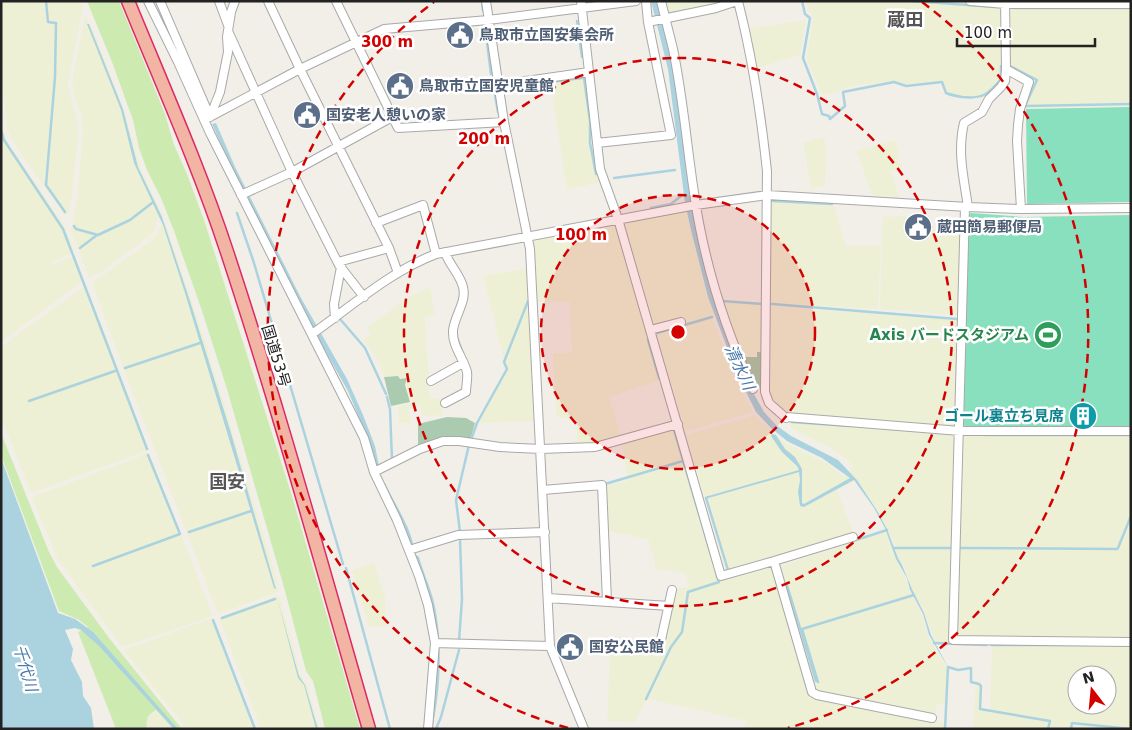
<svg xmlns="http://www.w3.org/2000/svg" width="1132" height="730" font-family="'DejaVu Sans','Noto Sans JP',sans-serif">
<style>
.farmland{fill:#eef0d5;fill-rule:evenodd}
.grass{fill:#cdebb0}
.cemetery{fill:#aacbaf}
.pitch{fill:#88e0be}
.water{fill:#aad3df}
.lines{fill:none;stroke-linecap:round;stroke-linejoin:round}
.stream{stroke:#aad3df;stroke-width:2.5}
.minor-casing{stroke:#a9a9a9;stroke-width:10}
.trunk-casing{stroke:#dc2a67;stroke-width:15}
.minor{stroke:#fff;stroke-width:8}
.trunk{stroke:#f2b4a3;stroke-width:12}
.ring{fill:none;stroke:#d40000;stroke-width:2.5;stroke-dasharray:9 6}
.labels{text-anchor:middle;stroke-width:5;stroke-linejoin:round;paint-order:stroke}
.service-label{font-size:15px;font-weight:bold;fill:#4e5e75;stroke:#fff;text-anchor:start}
.leisure-label{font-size:15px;font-weight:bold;fill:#27864d;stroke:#fff;text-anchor:end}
.street-label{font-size:15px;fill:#222;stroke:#fff}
.culture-label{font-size:15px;font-weight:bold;fill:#0d838f;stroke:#fff;text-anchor:end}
.water-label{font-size:16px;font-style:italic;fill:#4a7aab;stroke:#fff}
.quarter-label{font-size:18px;font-weight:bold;fill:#555;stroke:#fff}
.centre{fill:#d40000;stroke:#fff;stroke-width:2.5}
.ring-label{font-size:15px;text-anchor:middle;font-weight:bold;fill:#d40000;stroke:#fff;stroke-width:5;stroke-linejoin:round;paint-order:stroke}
</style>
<rect width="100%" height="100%" fill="#f2efe9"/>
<path class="farmland" d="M1,1H80L83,6L69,77L68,86L77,120L78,137L72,197L68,214L65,216L16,146L7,130L1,58Z
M663,1H730L667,15Z
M806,1H886L999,6L1002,10L1003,80L999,87L984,98L950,97L945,93L942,81L905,84L896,81L859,85L823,95L821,93L807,59L813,17L808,10Z
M1011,6L1131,7V106L1023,108L1033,81L1008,67V11Z
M85,15L95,35L123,107L142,172L164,217L157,219L156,226L151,235L101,272L89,278L71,230L77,200L83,134L82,116L75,99L72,83Z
M806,20L800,55L756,68L749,31L751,28Z
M586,76L592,121V143L595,168L600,182L567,190L550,81Z
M1,112L3,129L8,143L64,225L74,251L69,255L51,262L52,265L75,256L84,280L1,342Z
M824,137L827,154L825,185L811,189L803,143Z
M895,140L899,152L897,153L899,163H902L903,168L891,171L899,197L873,196L856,151Z
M772,200L833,203L846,246H881L878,309L769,303L770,201Z
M687,212L703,280L715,317L712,318L733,373L753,412L685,431L625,224L629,221Z
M925,215L924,229H960L958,315L880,309L883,217Z
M165,222L204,337L278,584V592L218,614L123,367L92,283L152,240L159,230L161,224Z
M612,225L616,229L661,380L609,397L621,437L595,443L577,445V419L556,417L553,353H572L570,302H536L532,241Z
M529,268L537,421L478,423L508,369L504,360L483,276Z
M85,286L87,287L149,450L31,493L1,417V348L14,337Z
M430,288L435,314L425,317L430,398L440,399L444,415L423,416L419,405L408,409L412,423H399L398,407L412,403L406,385L408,377L400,378L399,376H384L378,360L363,340L371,334L367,327L412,295Z
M721,302L763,305V351L757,352V356L741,357Z
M769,306L957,320L955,424L952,427L787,414L771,401L768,394Z
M755,415L785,443L828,464L844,477L846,475L854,481L837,490L854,535L728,571L726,570L686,435Z
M791,420L952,432L955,436L952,547H896L879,512L857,480L848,472L853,465L833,449L792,429L790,424Z
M675,426L720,581L772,567L808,686L805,690L816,697L945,723L944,729H743L747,721L648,699L634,722L607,721L611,637L664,641L674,588H688L686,573L654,569L655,564L648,539L606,531L603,486L628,481L622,442Z
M964,433H1131V639L960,638L957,635L962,436Z
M149,453L213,616L122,647L58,560L32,497Z
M886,532L896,559L906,578L909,590L922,615L928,636L948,669L946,705L937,704L935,716L817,691L780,566Z
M896,549H952L950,643H936L924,613L912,589L903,564L898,558Z
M374,563L385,597L386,626L369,627L352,570Z
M277,596L280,597L301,676L307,684L319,729H261L219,617Z
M213,618L256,729H187L124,650Z
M992,644H1131V729L1072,724L1071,729H972L976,684L981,686L980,710H990ZM1077,675H1107V705H1077Z
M156,711L172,729H147V719L150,714Z"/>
<path class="grass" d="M87,1H119L165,114L174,145L187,174L204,220L292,496L360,729H325L313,681L306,671L285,591L227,389L202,311L174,231L161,198L147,170L139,148L133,120L112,62Z
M1,433L49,552L57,567L109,638L182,729H173L156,710C147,715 146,719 147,729H116L78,632L88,627L79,620L59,611L1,455Z"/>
<path class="cemetery" d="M757,352H763L762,388L756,390L741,357H757Z
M398,376L400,379L407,378L405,385L410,402L391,406L384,377Z
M447,417L466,418L475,423L470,441L418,448V424Z"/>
<path class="pitch" d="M1131,107V202L1027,204L1026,109Z
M971,213L1023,217L1131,215V427H966L963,424L969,215Z"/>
<path class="water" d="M651,1H659L672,54L693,201L745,378L764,412L776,425L791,436L838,460L857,480L878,512L887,529L898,558L902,565L912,589L924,613L931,635L949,669L929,635L923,614L910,590L907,578L896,559L885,528L874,508L854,480L804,507L800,506L798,492L800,480L799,472L705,499V497L799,470L797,466L782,452L771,436L772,434L776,435L785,449L795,457L802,469V503L804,504L850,478L822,458L787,441L771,428L756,412L737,374L708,297L692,234L685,203L668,69Z
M87,24H89L123,109L138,167L162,217L190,301L231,433L276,589L274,588L185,293L163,225L134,163L121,110Z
M216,123L236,169L301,298L347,379L363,415L375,446L379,466L376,467L370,444L348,391L310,324L276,253L235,175L212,124Z
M1,458L58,613L75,619L93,632L178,729H174L99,646L81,630L75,628L65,630L73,649L71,660L82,682L83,696L91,708L94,729H1Z
M385,483C393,501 415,533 414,553L419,557C423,572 430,586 434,602C443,641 441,689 432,729H430L436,655L416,558L412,553L383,484Z
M277,598L299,676L305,685L318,729H316L304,685L298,678Z"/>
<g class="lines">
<path class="stream" d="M46,1L48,22L56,23L55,77L46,185L65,212
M482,1L483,11
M802,1L805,14L810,18L803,58L817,94L822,114L829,116L830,119L845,106L843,92L894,82L906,86L942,82L946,93C951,95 956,96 962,97C982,99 988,95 1001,79V66
M912,1L996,7
M1013,8H1131
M667,14L700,8
M577,21L582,57
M486,34L491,74
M1010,66L1037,80L1025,106L1131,104
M584,78L590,121V143L596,174
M511,87L582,78
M494,89L498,112
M1,130L4,140L63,229L147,449
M614,178L675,170
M773,201L832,204
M651,208L671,204L681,196
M237,213L254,263L343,564
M74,226L76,229L98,235L130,220L152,203
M80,248L97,235
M722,301L763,304
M772,304L957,319
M340,319L365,348L386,394
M657,333L712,317
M648,340L659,378
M125,368L200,343
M387,397L390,409L392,460
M29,401L115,371
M792,422L850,426
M674,430L710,551
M985,435H1131
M471,440L477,423L507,369L504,362L528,301
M605,484L683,461
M708,497L706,498L728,570
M189,532L251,511
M460,532L456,500L469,445
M853,541L887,530
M894,548H952
M961,548L1117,549
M1118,548L1131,516
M93,566L180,534L148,455
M346,568L390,729
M787,585L816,681
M222,618L275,599
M213,620L255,729
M459,641L462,599L460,539
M934,643L986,645
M992,645H1089
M818,682L802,629L914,595
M646,699L671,647L682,632L688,592L719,582L717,576
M436,729L441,717L459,650
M945,729L948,667L958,670L971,668V682L979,684L981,686L980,709L1050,721L1048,729
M1071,729L1072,723L1131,729"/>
<defs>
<path id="minor" d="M148,1L178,62L210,133L364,438L374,472L397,520L419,576L428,605L435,643L428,729
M160,1L210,117
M219,1L228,25
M268,1L300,69L389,248L398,273
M336,1L398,128L504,122
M486,1L504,122L530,249L550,646L584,729
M581,1L600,169L618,219L721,576L774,561L812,692L817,695L932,718
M661,1C665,17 669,33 673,49C685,106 688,165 699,223C710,280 728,336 753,389
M738,1C752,56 761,114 767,171L765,392L769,403L786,418
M970,1L1005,4H1131
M1005,1L1006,69L1029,82L1020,109L1018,125L1017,141L1021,209
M648,22L716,8L737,1
M228,31L292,172L339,265L364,297
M498,85L589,72
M210,117L220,92L228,52L227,37L231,12L235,1
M204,120L300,69L384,29L488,20L636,1
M597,143L671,135L648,22L646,1
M241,195L292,172L392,117
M965,207L953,640L1131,642
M968,207C964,179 957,152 964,123L982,112L989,99L1001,87L1005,81L1006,69
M376,223L423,205L436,254
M445,252C449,265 460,274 463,287C467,302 454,316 453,331C452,346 464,359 467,372C468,378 466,386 466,392L445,403
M338,262L389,248
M335,318L334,304L341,267
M650,330L681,322
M312,334C352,306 391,271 436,254L696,205L767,195L968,207L1021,209L1131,208
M431,381L463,363
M786,417L960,431H1131
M374,472L420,449L443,441H459L500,447L541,449L595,447L678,424
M543,490L602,485L607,601
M409,550L458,535L545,532
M774,561L853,537
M548,598L669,606
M661,640L672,590
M435,643L550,646"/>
<path id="trunk" d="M128,1C162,84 199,167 227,252C279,409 323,570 369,729"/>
</defs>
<use href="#minor" class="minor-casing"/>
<use href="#trunk" class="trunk-casing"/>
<use href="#minor" class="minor"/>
<use href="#trunk" class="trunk"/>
</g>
<circle cx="678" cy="332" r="137" fill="#d40000" fill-opacity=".12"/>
<g class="ring">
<circle cx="678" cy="332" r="137"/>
<circle cx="678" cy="332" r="274"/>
<path d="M568 728A411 411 0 0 1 434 2M922 2A411 411 0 0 1 788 728"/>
</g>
<defs>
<symbol id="civic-disc" viewBox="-11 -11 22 22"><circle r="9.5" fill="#5c6f8a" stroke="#fff"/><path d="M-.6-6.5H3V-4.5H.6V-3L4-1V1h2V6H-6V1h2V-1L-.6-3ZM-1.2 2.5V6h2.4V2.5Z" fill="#fff"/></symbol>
<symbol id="stadium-disc" viewBox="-11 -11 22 22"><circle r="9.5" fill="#2e9e5b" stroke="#fff"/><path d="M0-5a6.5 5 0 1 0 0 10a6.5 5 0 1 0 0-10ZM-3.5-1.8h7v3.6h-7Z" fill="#fff"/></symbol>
<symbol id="building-disc" viewBox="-11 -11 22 22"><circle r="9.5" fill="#0f9aa8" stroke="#fff"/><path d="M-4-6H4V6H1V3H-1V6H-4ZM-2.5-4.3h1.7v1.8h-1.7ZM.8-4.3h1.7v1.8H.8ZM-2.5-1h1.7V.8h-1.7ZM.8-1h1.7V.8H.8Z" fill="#fff"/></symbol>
</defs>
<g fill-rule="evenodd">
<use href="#civic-disc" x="444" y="19" width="32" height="32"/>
<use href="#civic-disc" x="384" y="70" width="32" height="32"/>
<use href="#civic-disc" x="291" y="99" width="32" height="32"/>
<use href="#civic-disc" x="902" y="211" width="32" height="32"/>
<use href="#stadium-disc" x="1032" y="319" width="32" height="32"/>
<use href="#building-disc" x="1067" y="400" width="32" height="32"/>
<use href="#civic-disc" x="554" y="631" width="32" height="32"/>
</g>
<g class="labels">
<g class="service-label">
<text x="479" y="40">鳥取市立国安集会所</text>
<text x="419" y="91">鳥取市立国安児童館</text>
<text x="326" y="120">国安老人憩いの家</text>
<text x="937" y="232">蔵田簡易郵便局</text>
<text x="589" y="652">国安公民館</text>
</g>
<g class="leisure-label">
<text x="1029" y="340">Axis バードスタジアム</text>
</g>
<g class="street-label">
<text transform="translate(276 356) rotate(73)" y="5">国道53号</text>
</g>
<g class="culture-label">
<text x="1064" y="421">ゴール裏立ち見席</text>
</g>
<g class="water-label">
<text transform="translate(740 367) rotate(65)" y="6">清水川</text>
<text transform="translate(26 668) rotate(74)" y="6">千代川</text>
</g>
<g class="quarter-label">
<text x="905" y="26">蔵田</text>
<text x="227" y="488">国安</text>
</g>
</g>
<circle cx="678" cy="332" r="8" class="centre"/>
<g class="ring-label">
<text x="387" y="47">300 m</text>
<text x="484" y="144">200 m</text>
<text x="581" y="240">100 m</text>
</g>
<rect width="1132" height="730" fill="none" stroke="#222222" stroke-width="5"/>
<g transform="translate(1092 690) rotate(344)"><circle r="24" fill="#ffffff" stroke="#a7a7a7"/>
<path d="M0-4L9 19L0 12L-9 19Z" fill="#d40000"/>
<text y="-8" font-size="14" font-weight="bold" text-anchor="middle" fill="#222222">N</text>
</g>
<path d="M957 38v8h138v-8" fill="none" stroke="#222222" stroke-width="2.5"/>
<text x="964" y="38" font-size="15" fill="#222222" stroke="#ffffff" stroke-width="4" paint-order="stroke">100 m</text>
</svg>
